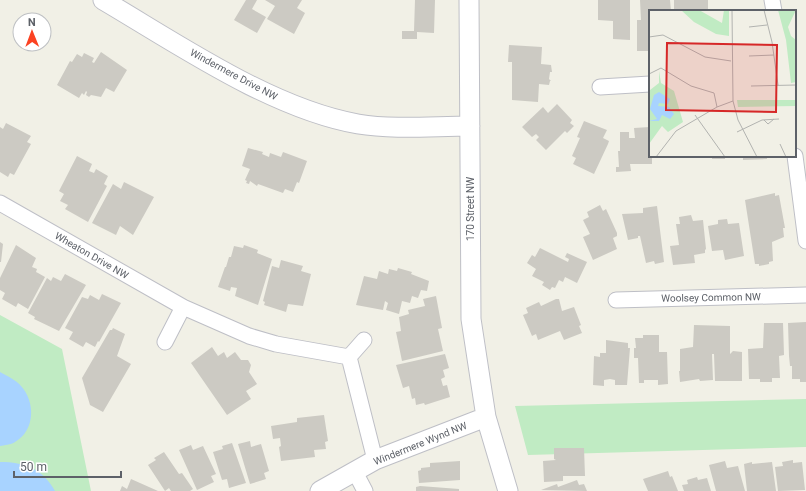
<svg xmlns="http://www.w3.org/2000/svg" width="806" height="491" font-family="Roboto,sans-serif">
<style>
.green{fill:#c0ebc3}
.water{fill:#a8d3ff}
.building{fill:#cccac3}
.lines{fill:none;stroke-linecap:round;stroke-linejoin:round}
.minor-casing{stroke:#bebfc6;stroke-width:17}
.tertiary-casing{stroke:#bebfc6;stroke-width:21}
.minor{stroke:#fff;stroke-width:15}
.tertiary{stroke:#fff;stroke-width:19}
.labels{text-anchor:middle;stroke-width:3;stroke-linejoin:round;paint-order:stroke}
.street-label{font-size:10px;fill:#5d6168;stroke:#fff}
.inset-road{fill:none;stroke:#b2b3b0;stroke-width:1}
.view{fill:#d62828;fill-opacity:0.15;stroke:#d62828;stroke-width:2}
.inset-edge{fill:none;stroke:#5d6168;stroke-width:2}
</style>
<rect width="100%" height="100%" fill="#f1f0e6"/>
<path class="green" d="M0,315L62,349L91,491H0Z
M806,399V447L528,455L515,406Z"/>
<path class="water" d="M0,372C7,376 16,380 21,386C35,401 36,430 15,442C11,445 4,445 0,446Z
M0,462C25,462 43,469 55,491H0Z"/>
<path class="building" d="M246,0H257L252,9L266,17L257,33L234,20Z
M265,0H302L297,8L305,13L294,34L267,19L275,6Z
M415,0H435L434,33L417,32V39H402V31H414Z
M598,0H630V40L613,39V21L598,20Z
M640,0H670L671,11H650V51H637V20H641Z
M674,0H708V11H674Z
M509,45L542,47L541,64L551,65L552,72H550L549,79L551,81H550L549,85L539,84L538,102L512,100V62H508Z
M101,52L127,70L114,92L106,88L101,97L91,95L89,97L86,95L87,92L86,91L84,95L82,93L79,98L57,85L70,61L72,62L77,54L82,57L84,53L94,58L92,62L94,63Z
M557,104L572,120L570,123L574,126L567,133L565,131L546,150L536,140L539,137L536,134L532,137L522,127L543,107L548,113Z
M584,121L607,130L603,138L609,141L608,144L594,174L573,164L576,158L572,156L580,138L577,137Z
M6,123L31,136L27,142L31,144L14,175L10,173L8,177L0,172V127L3,129Z
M650,127V156H652V164H630L631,171L616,172V167H619L618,151H620V132H629V138H635L634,128Z
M248,148L263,152L262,154L269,157L270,153L281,157L283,152L307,161L299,183L297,182L293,192L285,189L283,193L258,184L257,186L250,181L249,184L246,183L247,181L245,180L250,169L242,166Z
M77,156L92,164L89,171L94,173L96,169L108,176L104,184L107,186L88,222L65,209L68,205L60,201L64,194L59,191Z
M712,156H725V159H712Z
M743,156H767V159L743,160Z
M124,182L154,197L133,235L120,226L116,235L92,223L113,184L121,189Z
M775,193V196L779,195L785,228H783L784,237L772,242L773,261L769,262V264L759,266V264H755L745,200Z
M600,205L603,211L606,209L617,233V236L613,238L617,249L593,260L583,237L590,234L583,220L589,217L587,212Z
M657,206L664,262L655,264L654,261L646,263L640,236H638V238L628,240L622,214L643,213V208Z
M691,215L693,221L703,220L706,249L705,250V253L694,255L695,263L673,265L670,246L679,245L676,224H680L679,217Z
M727,219L728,224L739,223L744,256L725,260L723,250L712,251L708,226L718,224V220Z
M0,242L3,244L1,262H0Z
M16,245L36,258L32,267L37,269L36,272L38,273L45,277L28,309L18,303L16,307L2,299L5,293L0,290V278Z
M244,245L258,250L257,253L272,259L258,305L235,296L237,288L231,287L230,291L218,287L225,267H226L229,257H231L234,246L243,248Z
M540,248L568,262L569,259L565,257L567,253L587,262L577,283L565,277L563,282L559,280L555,288L552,287L550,290L542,285L544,282L532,276L536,269L527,263L532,255L535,257Z
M281,260L303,266L301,271L311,274L303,306L288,304L286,312L264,305L265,302L263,301L272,266L279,268Z
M398,268L412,272L411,274L429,281L427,291L421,290L418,298L412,296L410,303L402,301L399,314L386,310L388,303L385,301L383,310L356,305L364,276L377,279L379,271L388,274L389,269L397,271Z
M65,274L86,285L59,331L34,319L35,317L28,313L47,278L51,281L53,277L61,281Z
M102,294L121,303L99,342L98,341L95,347L86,342L83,347L69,339L73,332L65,328L82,297L88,299L90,295L99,300Z
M436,296L442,328L438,329L443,351L402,361L396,332L401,331L399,317L409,314L408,310L425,306L423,299Z
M556,299H559L562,311L574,307L581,325L579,326L582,333L564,340L560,331L538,340L536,334L532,336L523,315L528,313L526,308L539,302L541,306Z
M806,322V382H800V379H792V366H790L789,356L788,323Z
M764,323H783L784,355L779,356L780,378H772V382H760V379H749L748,349L763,348Z
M694,325L730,326V354L733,351L742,352V381H715L714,354H712L713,380L700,381L699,379L680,382L679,371H680V349L693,347Z
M113,328L125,334L117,356L131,364L103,412L90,405L82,378L110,330H112Z
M643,335H659V352H667L668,384L658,385V380H644V383H639L638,358H634V348H636L635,338H643Z
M606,340L628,343V348H630L627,385H615V380L610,379L604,380V386L593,385L594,356L600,357V353H606Z
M212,347L218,356L224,352L227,358L235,352L241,360H248L251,365L249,372L257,384L246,391L251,399L227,415L191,363Z
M445,354L449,368L443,370L445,377L441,379L443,386L447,385L450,397L425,405L424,403L416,405L415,398L412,399L409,386L403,388L396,365Z
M324,415L328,441L325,442L326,449L314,450L315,457L281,461L279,447L281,446L280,438L273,439L271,426L297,422V418Z
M250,441L251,447L261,444L269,471L264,473L266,479L250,484L238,444Z
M232,443L246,483L229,488L227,479L222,480L213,452L223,449L222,446Z
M191,445L193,450L203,446L216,474L211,476L214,482L197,490L179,450Z
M554,448H584L585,476H563V481L544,482L543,461L556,460L554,459Z
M164,452L179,474L182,473L193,489L190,491H171L169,488L165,491L148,465L156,460L154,458Z
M793,460V463L802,462L805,490L778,491L775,467L783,466L782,462Z
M460,461V480L419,483L418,471L421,470V468L430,467V463Z
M725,461L727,468L738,466L745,491H716L709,465Z
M752,462V464L772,462L776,491H747L744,464Z
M668,471L670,477L672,476L678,491H648L643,479Z
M697,477L698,480L707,478L711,491H684L682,485L688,484L687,480Z
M131,479L158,491H120L122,486L127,489Z
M577,480L579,485L584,484L587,491L541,490L557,484L558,487Z
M420,486L459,489V491H416V487Z"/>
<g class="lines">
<defs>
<path id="minor" d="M772,0L774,11
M600,87L650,84
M795,156L806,241
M0,203L183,307L249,336L276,344L349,357L375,460
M616,300L806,295
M165,342L183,307
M349,357L364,340
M355,472L365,491"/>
<path id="tertiary" d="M103,0C178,44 272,109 358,124C394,130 434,126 470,126
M469,0L471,319L486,417L508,491
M320,491L375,460L486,417"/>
</defs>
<use href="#minor" class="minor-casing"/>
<use href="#tertiary" class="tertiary-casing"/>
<use href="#minor" class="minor"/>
<use href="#tertiary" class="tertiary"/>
</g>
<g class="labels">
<g class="street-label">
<text transform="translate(234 74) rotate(28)" y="4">Windermere Drive NW</text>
<text transform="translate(470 209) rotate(-90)" y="4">170 Street NW</text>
<text transform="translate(92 255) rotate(30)" y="4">Wheaton Drive NW</text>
<text transform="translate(711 297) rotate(-1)" y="4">Woolsey Common NW</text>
<text transform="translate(420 443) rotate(-22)" y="4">Windermere Wynd NW</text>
</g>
</g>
<g transform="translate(649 10)">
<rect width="147" height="147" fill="#f1f0e6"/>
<path d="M32,0H50L73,13L75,0H80V26L67,24L45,12ZM129,0H147L139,17L142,26L147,30V72L142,73L137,30ZM10,61L12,73L25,81L34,112L19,122L13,116L0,134L1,80L10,73ZM88,90H147V96L89,97Z" fill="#c0ebc3"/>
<path d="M10,82L21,89L19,94L10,93L9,96L20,97L25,104L21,109L13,105L10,111H0L8,109L1,99L5,85Z" fill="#a8d3ff"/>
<path class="inset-road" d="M83,0L84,91L89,110L108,147M115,0L123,32L129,75M100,17L118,15M0,27L14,25L56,47L82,51M100,46L125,45M0,64L12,58L42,76L65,83L68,97M102,76L147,75M46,105L76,147M115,110L119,114L125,109M88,122L113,110L130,109M131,134L137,147M7,147L27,121L68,97L84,91"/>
<path class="view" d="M18,33L128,35L127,102L17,100Z"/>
<rect width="147" height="147" class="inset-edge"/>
</g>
<g transform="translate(32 32) rotate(359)"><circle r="19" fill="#ffffff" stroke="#bec0c3"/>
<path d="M0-3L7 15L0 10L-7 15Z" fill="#fb4222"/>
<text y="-6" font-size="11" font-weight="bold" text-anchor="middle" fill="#5d6168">N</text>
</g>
<path d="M14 471v6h107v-6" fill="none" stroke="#5d6168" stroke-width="2"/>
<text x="20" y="471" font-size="12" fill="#5d6168" stroke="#ffffff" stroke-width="3" paint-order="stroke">50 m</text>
</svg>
